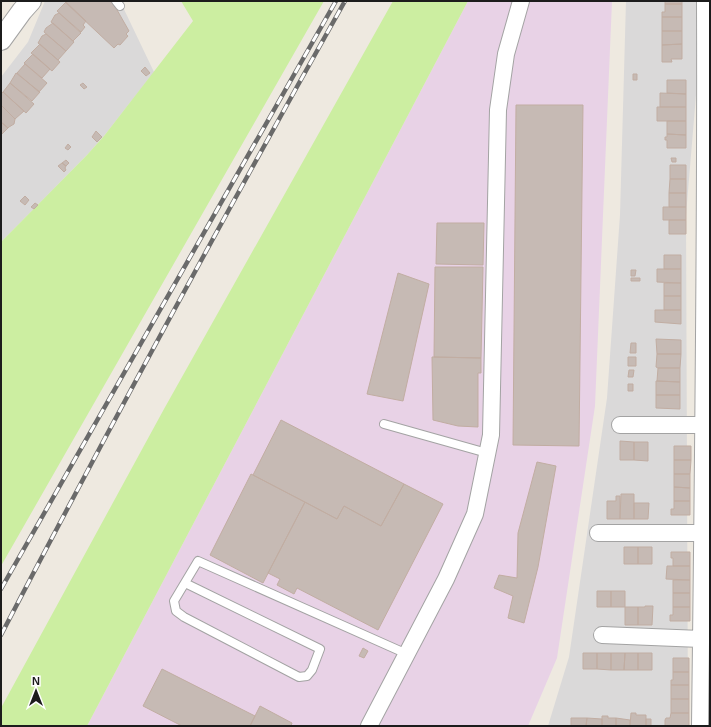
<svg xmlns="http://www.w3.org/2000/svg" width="711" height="727" font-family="Arial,sans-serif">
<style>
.residential{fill:#dad9d9}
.industrial{fill:#e8d2e6}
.grass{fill:#cceea1}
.building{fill:#c6bab4;stroke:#c1ada2}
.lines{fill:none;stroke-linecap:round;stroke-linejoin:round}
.service-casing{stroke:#a3a3a3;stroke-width:10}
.minor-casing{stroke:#a3a3a3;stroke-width:18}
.tertiary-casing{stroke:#a3a3a3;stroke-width:22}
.service{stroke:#fff;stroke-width:8}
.minor{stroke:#fff;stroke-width:16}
.tertiary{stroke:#fff;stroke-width:20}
.rail-casing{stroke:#6a6a6a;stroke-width:4.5}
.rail{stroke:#fff;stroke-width:3;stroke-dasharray:9;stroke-linecap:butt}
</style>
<rect width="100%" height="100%" fill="#eee9e0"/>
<path class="residential" d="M45,1H120L154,72L104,136L87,155L1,242V77L28,42Z
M626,1H696L699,59L686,215L688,726H548L569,657L607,398L620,215Z"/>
<path class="industrial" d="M468,1H612L595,406L557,658L528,726H87Z"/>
<path class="grass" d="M181,1H324L1,566V242L87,155L104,136L193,21Z
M393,1H468L87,726H1V708L164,409Z"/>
<path class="building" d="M64,1H112L129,31L126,34L128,36L120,45L118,44L114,48Z
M665,1H682V4H665Z
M66,2L86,21L83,25L85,27L81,32L57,11Z
M665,4H682V17H662V12H665Z
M59,13L81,33L73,41L51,22L55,15Z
M662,17H682V31H662Z
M53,23L74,42L66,51L44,32L46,28Z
M662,31H682V44L662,45Z
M46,34L66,51L58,60L38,43L42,36Z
M40,44L60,62L52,71L31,53Z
M682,44V59H671L672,62H662V45Z
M33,54L50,69L42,78L24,63Z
M25,64L47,83L39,92L17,73Z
M145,67L150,73L146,76L141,71Z
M16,73L40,92L32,101L10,83Z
M633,74H637V80H633Z
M667,80H686V94L667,93Z
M10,83L34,104L26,113L3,92Z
M83,83L87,87L84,89L80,85Z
M3,92L24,111L15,119L1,105V94Z
M660,93L686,94V107H660Z
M1,105L15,119L14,124L9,127L8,128L1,122Z
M516,105H583L579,446L513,445Z
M657,107H686V121H657Z
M667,121H686V135L667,134Z
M1,122L8,128L1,135Z
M96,131L102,137L97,142L92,137Z
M667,134L686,135V148H667V140H665V137H667Z
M68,144L71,147L68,150L65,148Z
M671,158H676V162H672Z
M66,160L69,163L66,166L62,163Z
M62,163L66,166L65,168L66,170L64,172L58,166Z
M670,165H686V179H670Z
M670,179H686V193H669Z
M669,193H686V207H669Z
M25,196L29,200L25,205L20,201Z
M35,203L38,205L34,209L31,207Z
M663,207H686V220H663Z
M669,220H686V234H669Z
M437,223H484L483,265L436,264Z
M664,255H681V269H664Z
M435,267H483L481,358L434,357Z
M657,269H681V283L657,282Z
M631,270H636L635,276H631Z
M398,273L429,284L403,401L367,394Z
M631,278H640V281H631Z
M664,283H681V296H664Z
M664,296H681V310H664Z
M655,310H681V324L655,322Z
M656,339L681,340V354H657Z
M631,343H636V353H630Z
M657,354H681L680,368H658L656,367Z
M432,357L481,358V373H478V427L458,426L433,420Z
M628,357H636V366H628Z
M658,368H680V382L657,381Z
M629,370H634L633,377H628Z
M656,381L680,382V395H656Z
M628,384H633V391H628Z
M656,395H680V409L656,408Z
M281,420L404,484L381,526L344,506L337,519L253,475Z
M620,441L634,442V460H620Z
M634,442H648V461L634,460Z
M674,446H691V460H674Z
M674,460H691L690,474H674Z
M537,462L556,466L538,567L524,623L508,618L513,596L494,588L499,575L517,578L518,533Z
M251,474L305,502L263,583L210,555Z
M674,474H690V488L674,487Z
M404,484L443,504L378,630L297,588L294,594L277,585L280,579L268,573L305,502L337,519L344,506L381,526Z
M674,487L690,488V501H674Z
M621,494H634V519H620Z
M616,496H620V519H607V501H616Z
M674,501H690V515H671V509H674Z
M634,503H649L648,519H634Z
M624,547H638V564H624Z
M638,547H652V564H638Z
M671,552H690V566H673V558H671Z
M667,566H690V580L666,579Z
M673,580H690V593H673Z
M597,591H611V607H597Z
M611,591H625V607H611Z
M673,593H690V607H673Z
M645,606H653L652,625H638V607H645Z
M625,607H638V625H625Z
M673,607H690V621H670V615H673Z
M363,648L368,651L364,658L359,656Z
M583,653H597V669H583Z
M597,653H611V670L597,669Z
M611,653H625L624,670H611Z
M625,653H638V670H624Z
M638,653H652V670H638Z
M673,658H689V672H673Z
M162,669L255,716L250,726H182L143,706Z
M673,672H689V685H671V680H673Z
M671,685H689V699H671Z
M671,699H689V713H671Z
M260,706L292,723L291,726H250Z
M631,713H636V715H646V726H630Z
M671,713H689V726H665V720L666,718H670Z
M602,716H608V718H616V726H602Z
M571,718H587L586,726H571Z
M587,718L602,719V726H586Z
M616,718L630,720V726H616Z
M646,719H651V726H646Z"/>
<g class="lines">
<defs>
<path id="service" d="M116,1L120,6
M384,424L487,453
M185,583L320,649L312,670L307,676L299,677L184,617L176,611L174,601L198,561L407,654"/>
<path id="minor" d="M620,425H703
M598,533H703
M602,635L701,639
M369,726L446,579L475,514L491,435L498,110L506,54L521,1
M700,726C703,484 706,243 705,1"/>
<path id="tertiary" d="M1,40L22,11L31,1"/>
</defs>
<use href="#service" class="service-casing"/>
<use href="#minor" class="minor-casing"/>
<use href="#tertiary" class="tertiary-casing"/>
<use href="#service" class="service"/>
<use href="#minor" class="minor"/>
<use href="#tertiary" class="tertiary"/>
<defs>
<path id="rail" d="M1,589L336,1
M1,635C112,422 227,211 345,1"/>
</defs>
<use href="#rail" class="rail-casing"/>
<use href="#rail" class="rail"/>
</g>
<rect width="711" height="727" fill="none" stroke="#1c1c1c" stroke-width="4"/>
<g transform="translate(36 691)" stroke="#ffffff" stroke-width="3" paint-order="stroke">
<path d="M0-3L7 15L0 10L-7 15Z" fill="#1c1c1c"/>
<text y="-6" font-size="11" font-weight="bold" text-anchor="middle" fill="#1c1c1c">N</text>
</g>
</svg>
